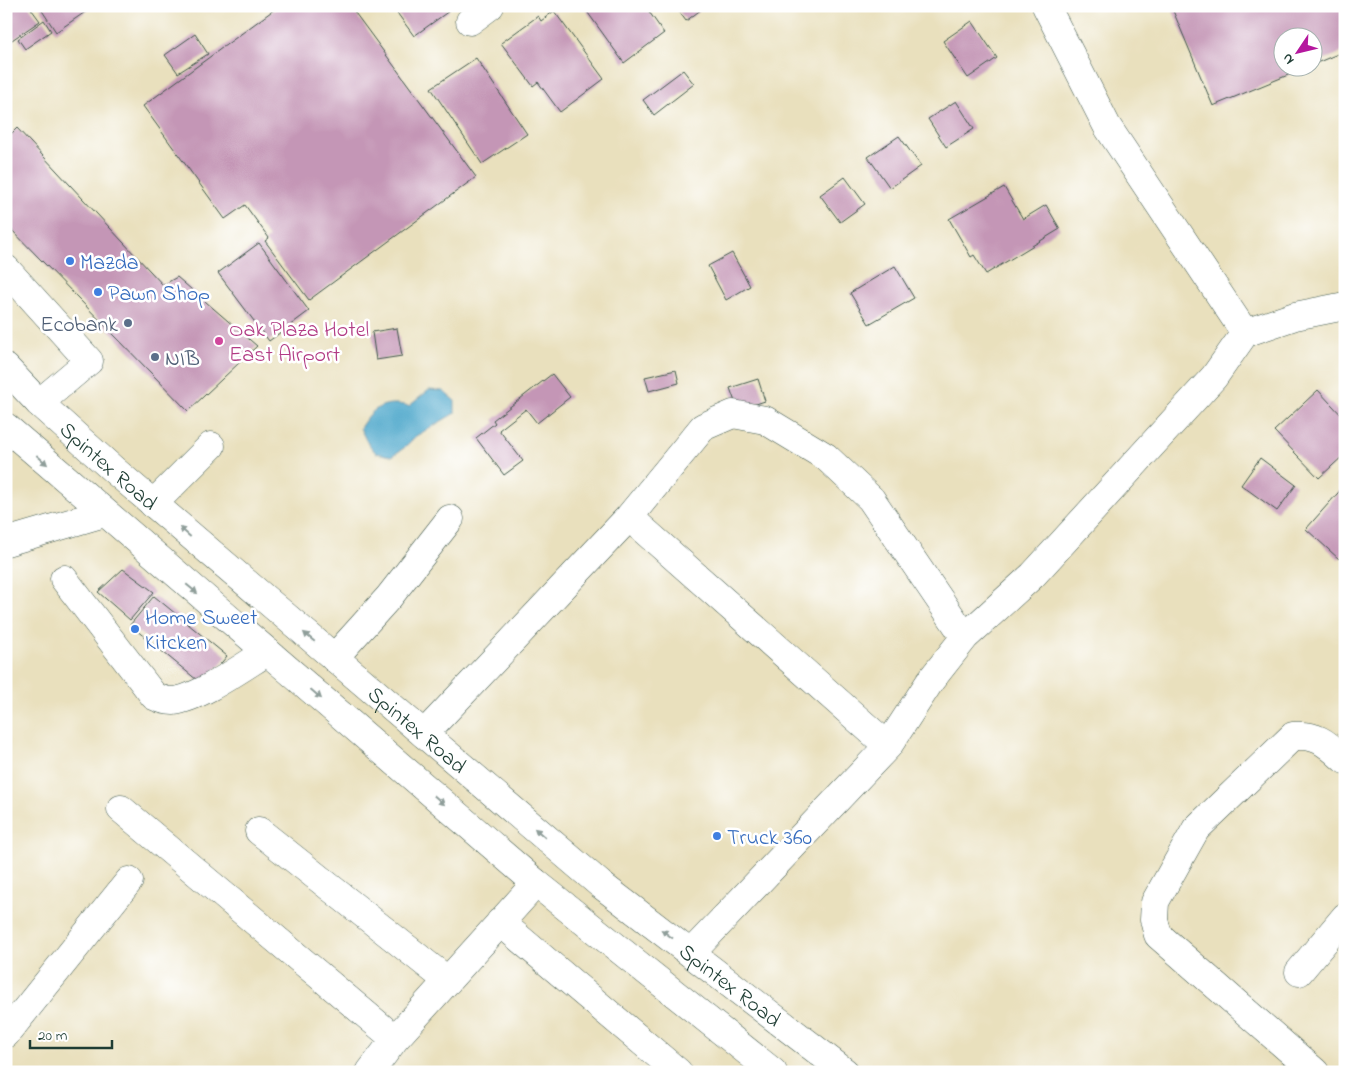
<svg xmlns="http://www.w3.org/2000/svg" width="1351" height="1078" font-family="'Indie Flower',sans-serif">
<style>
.water{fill:#4da7cb;stroke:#367280}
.building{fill:#c496b6}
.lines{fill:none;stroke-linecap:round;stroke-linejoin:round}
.minor-casing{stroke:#3d5549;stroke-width:29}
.major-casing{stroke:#3d5549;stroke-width:29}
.minor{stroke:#fff;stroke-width:28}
.major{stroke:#fff;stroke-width:28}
.oneway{fill:#8f9e9a}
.shop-dot{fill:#3f7fe0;stroke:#fff;stroke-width:2}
.service-dot{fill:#5c6f8a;stroke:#fff;stroke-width:2}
.hotel-dot{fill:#d1479c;stroke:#fff;stroke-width:2}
.labels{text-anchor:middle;stroke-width:5;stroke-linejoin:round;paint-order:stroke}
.shop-label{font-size:22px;fill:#366cbe;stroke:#fff;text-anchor:start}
.service-label{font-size:22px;fill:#4e5e75;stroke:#fff;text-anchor:end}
.hotel-label{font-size:22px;fill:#b23c85;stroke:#fff;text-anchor:start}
.street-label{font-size:22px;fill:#1f3d34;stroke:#fff}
</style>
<rect width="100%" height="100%" fill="#fff"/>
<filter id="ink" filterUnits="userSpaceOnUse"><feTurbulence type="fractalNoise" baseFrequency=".02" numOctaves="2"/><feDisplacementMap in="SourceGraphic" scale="10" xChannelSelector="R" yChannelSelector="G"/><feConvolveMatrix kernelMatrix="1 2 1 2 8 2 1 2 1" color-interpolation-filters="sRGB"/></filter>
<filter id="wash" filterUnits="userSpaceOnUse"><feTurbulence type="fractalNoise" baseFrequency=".0096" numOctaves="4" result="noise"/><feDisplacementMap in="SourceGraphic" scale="20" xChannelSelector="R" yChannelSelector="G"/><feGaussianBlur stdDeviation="1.12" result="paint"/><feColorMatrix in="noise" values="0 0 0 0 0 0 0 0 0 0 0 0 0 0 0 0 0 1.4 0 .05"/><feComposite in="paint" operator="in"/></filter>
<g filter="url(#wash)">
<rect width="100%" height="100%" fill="#e9e0bd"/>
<path class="water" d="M429,390L443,391L455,401V413L416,436L404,448L392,456L376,453L367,442L360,428C373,407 384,400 409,406Z"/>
<g id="blocks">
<path class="building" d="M6,6H29L40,21L6,44Z
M39,6H94L56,32Z
M279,6H350L476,177L309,300L265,241L269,238L245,205L225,219L143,106Z
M392,6H445L449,11L414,36Z
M583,6H645L664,33L624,63Z
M675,6H706L686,21Z
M1171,6H1345V51L1314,64V38H1284V68H1305L1213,106Z
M554,11L604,79L560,112L538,82L533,86L501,43L538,16L541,21Z
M44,20L51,31L25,49L18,39Z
M972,21L997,58L968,78L943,41Z
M195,34L208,54L178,73L165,55Z
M476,58L527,134L482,164L431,88Z
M683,70L694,84L654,115L643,100Z
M956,101L974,129L946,147L928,119Z
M17,128L163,285L177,277L257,346L188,411L6,224V139Z
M899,136L921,166L890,188L868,157Z
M845,177L865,204L840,222L820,195Z
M1004,187L1023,219L1046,205L1060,229L986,274L974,255L971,257L949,219Z
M259,243L309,311L269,341L218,273Z
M732,253L750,286L726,300L708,266Z
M895,266L914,298L869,324L850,293Z
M397,328L402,356L376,360L372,332Z
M676,370L679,383L649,391L645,377Z
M552,374L570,397L537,423L526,409L499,430L523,461L504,475L476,438L495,423L493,420Z
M758,379L765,401L738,410L730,388Z
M1318,390L1345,419V454L1319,478L1274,431Z
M1260,458L1296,485L1277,511L1241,485Z
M1345,485V552L1339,559L1306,529Z
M123,569L154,592L130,620L98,592Z
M154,596L227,656L203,685L130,625Z"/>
</g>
</g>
<g filter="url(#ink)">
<use href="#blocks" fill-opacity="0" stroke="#3d5549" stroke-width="1"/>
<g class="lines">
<defs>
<path id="minor" d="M1046,6L1107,126L1245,333
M470,21L490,6
M6,269L89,361L39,403
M153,504L211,446
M629,517L888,746
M6,542L104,513
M64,579L154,696C160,699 166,701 173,701C198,699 244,666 267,652
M334,658L389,597L450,519
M424,734L629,517L703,427L733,414L765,420L826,457L871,499L965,637
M121,809L395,1039
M259,831L448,981
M500,922L678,1072
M691,953L888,746L931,680L965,637L1033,575L1214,377L1245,333L1295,316L1345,306
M1299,972L1345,917
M6,1034L129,881
M370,1072L395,1039L536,883
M1315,1072L1158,935L1154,920L1155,902L1196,829L1293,736C1318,734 1327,744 1345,760"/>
<g id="major">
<path id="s1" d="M6,368L39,403L115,471L600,884L845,1072"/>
<path d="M6,427L536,883L773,1072"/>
</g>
</defs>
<use href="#minor" class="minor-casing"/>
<use href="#major" class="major-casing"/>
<use href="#minor" class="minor"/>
<use href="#major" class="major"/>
</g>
<defs><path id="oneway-solid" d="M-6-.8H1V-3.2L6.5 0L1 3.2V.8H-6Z" transform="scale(1.25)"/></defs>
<g class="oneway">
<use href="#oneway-solid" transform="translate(42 460) rotate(41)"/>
<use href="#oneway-solid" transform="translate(185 532) rotate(-139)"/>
<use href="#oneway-solid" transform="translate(192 589) rotate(40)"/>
<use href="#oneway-solid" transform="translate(309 637) rotate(-140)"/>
<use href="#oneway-solid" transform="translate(316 694) rotate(41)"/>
<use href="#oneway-solid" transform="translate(439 800) rotate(41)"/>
<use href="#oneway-solid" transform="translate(540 833) rotate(-139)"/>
<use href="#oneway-solid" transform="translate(667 934) rotate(-143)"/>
</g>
</g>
<g class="shop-dot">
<circle cx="70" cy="261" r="5"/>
<circle cx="98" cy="292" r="5"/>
<circle cx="135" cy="629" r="5"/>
<circle cx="717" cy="836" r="5"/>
</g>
<g class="service-dot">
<circle cx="128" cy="323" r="5"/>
<circle cx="155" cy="357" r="5"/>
</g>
<circle class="hotel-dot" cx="219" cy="341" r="5"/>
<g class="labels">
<g class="shop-label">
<text x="80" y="269">Mazda</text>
<text x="108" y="300">Pawn Shop</text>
<text x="145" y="624">Home Sweet<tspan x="145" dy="25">Kitcken</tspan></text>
<text x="727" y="844">Truck 360</text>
</g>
<g class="service-label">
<text x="118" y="331">Ecobank</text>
<text x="165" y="365" text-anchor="start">NIB</text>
</g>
<g class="hotel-label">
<text x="229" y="336">Oak Plaza Hotel<tspan x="229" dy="25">East Airport</tspan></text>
</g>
<g class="street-label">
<text dy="8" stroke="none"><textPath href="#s1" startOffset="142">Spintex Road</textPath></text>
<text dy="8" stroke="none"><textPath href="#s1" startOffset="548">Spintex Road</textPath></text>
<text dy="8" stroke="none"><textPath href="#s1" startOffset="952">Spintex Road</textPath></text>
</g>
</g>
<rect width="1351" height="1078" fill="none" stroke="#fff" stroke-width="25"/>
<g transform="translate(1298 52) rotate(235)"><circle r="24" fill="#ffffff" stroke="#a5b1ae"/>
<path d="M0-4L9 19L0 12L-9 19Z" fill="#b5179e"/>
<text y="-8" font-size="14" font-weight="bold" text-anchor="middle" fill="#1f3d34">N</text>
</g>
<path d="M30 1040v8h82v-8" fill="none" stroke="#1f3d34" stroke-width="2.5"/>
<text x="38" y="1040" font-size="15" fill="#1f3d34" stroke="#ffffff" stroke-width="4" paint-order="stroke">20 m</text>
</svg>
